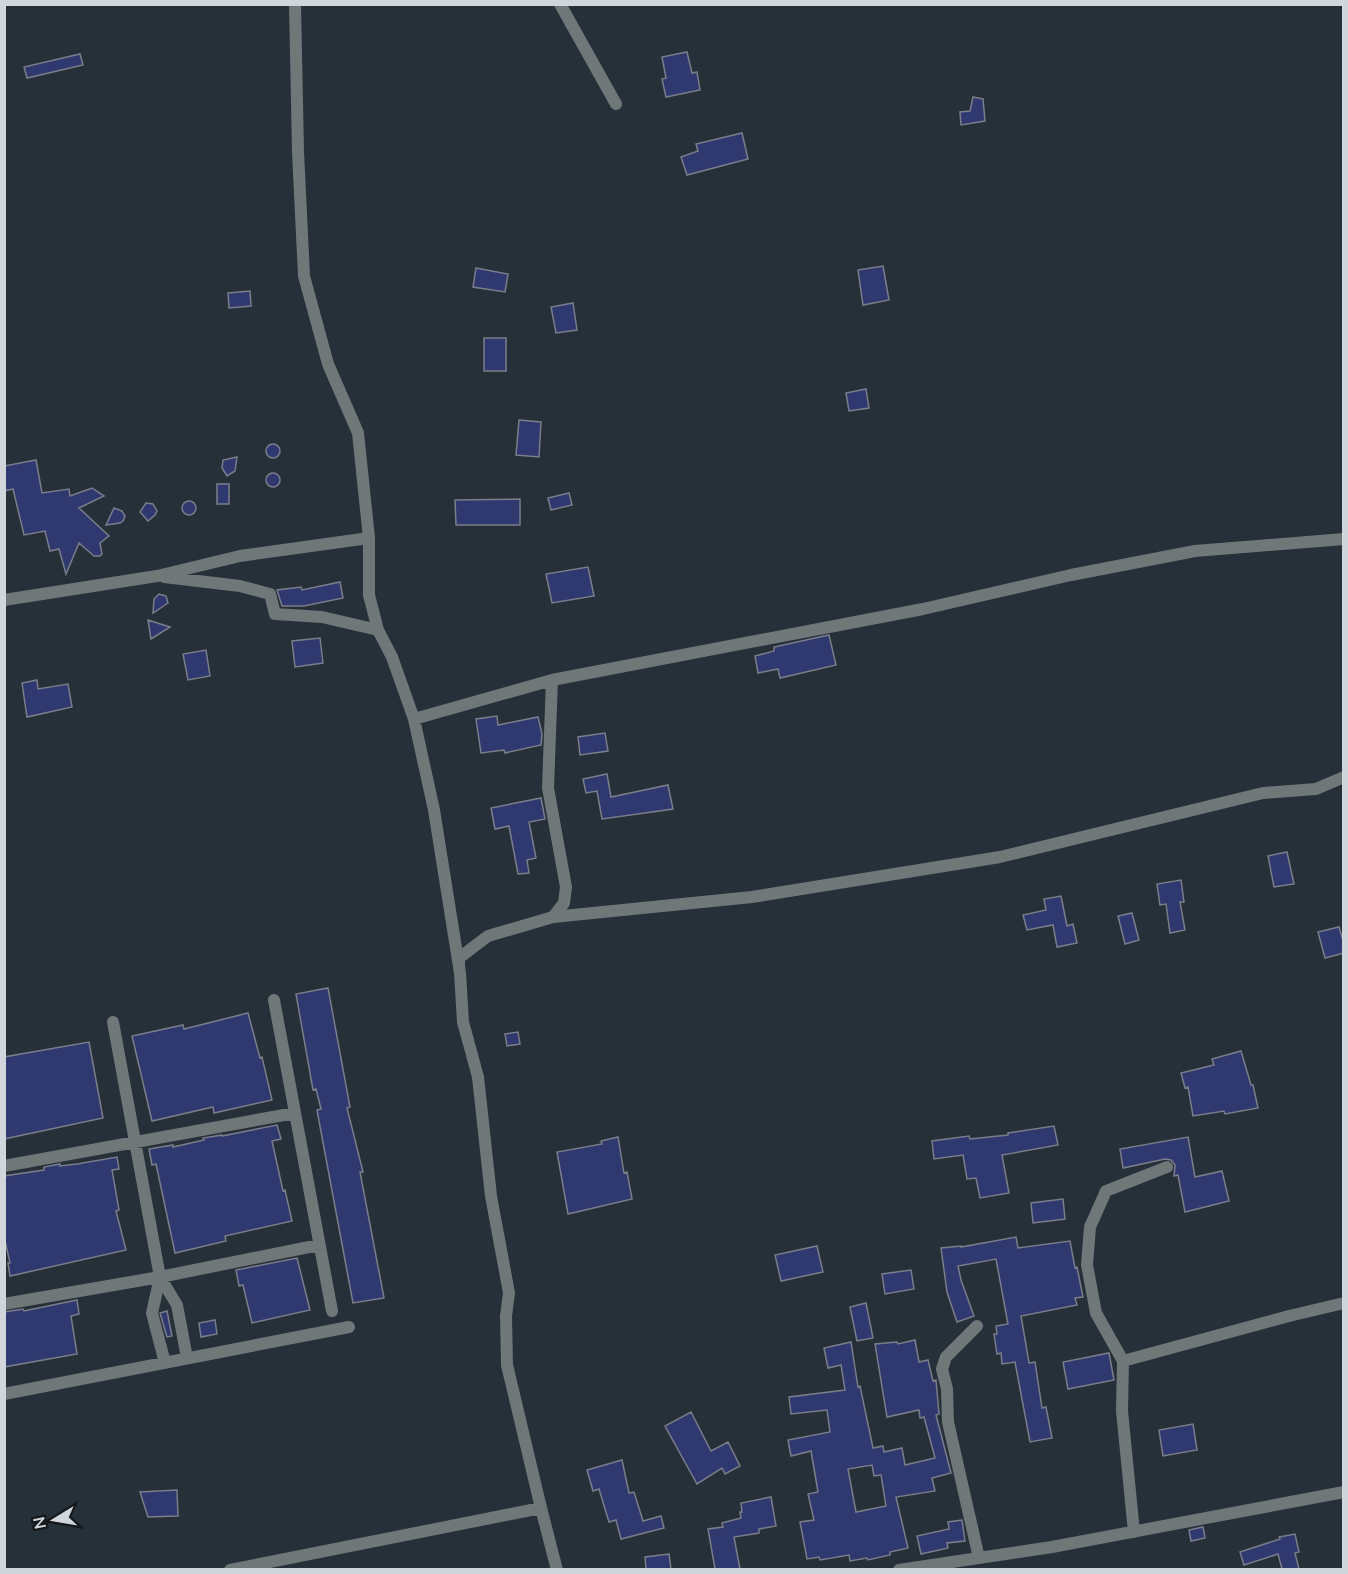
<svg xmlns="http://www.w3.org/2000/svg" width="1348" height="1574" font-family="Mulish,sans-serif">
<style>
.building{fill:#30396f;stroke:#7a7d8a;stroke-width:1.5;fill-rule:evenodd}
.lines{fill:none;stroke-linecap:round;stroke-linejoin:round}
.street{stroke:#707779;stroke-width:12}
</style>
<rect width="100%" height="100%" fill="#263038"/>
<path class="building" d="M687,52L692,73L697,72L700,90L666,97L662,79L666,78L662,57Z
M80,54L83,65L27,78L24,67Z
M973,97L983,99L985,121L961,125L960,112L970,111Z
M742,133L748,159L687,175L681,157L698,151L696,144Z
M883,266L889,300L863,305L858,270Z
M476,268L508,274L505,292L473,287Z
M250,291L251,306L229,308L228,293Z
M573,303L577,330L556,333L551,307Z
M484,338H506V371H484Z
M866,389L869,408L849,411L846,393Z
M519,420L541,422L539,457L516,455Z
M266 451a7 7 0 1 1 14 0a7 7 0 1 1-14 0Z
M237,457L235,471L227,476L222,468L223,460Z
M36,460L42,493L69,489L70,496L92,488L104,496L79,508L109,536L100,543L102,554L100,556H94L79,543L66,574L59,549L50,551L45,531L24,535L13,489L4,491V466Z
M266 480a7 7 0 1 1 14 0a7 7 0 1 1-14 0Z
M217,484H229V504H217Z
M569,493L572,505L551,510L548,498Z
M520,499V525H456L455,500Z
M182 508a7 7 0 1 1 14 0a7 7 0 1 1-14 0Z
M146,503L153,504L157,511L155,515L148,521L140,512Z
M114,508L122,511L125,516L123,521L120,523L106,525Z
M588,567L594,596L552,603L546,574Z
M340,582L343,598L304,606H282L277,590L301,587L302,590Z
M159,594L166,596L168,603L153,613L154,599Z
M148,620L170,627L151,639Z
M829,635L836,665L780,678L778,669L758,673L755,656L774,651V647Z
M320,638L323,663L295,667L292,641Z
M206,650L210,676L188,680L183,654Z
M37,680L38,689L68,684L72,707L27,717L22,683Z
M497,716L498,725L538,717L542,734L541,745L505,753L504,750L481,753L476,719Z
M605,733L608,751L580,755L578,737Z
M607,774L611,797L668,785L673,809L602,819L597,791L586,793L583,779Z
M541,798L545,819L529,822L536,858L527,860L529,873L518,874L509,826L495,829L491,808Z
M1287,852L1294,884L1274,887L1268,856Z
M1181,880L1184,902H1180L1185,930L1170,933L1166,904L1160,905L1157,884Z
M1061,896L1067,926L1073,924L1077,943L1057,947L1053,925L1027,930L1023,915L1046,910L1044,899Z
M1132,913L1139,940L1125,944L1118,916Z
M1339,927L1344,944V953L1325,958L1318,932Z
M328,988L350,1107L347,1108L363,1172H360L384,1298L353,1303L319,1121L317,1110L321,1109L316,1089L313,1090L296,994Z
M248,1013L260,1058L262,1057L272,1100L214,1113L213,1107L152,1121L132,1036L183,1025L184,1029Z
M518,1032L520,1044L507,1046L505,1034Z
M89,1042L103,1118L4,1139V1057Z
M1241,1051L1251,1085H1253L1258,1108L1225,1114L1224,1111L1193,1116L1188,1087L1185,1088L1181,1073L1214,1065L1212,1059Z
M277,1125L281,1139L272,1141L283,1191L285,1190L292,1221L225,1236L226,1241L175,1253L156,1164L152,1165L149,1149L173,1145V1147L204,1140L203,1138L222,1135V1136Z
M1054,1126L1058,1145L1002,1155L1009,1193L980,1198L976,1178L967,1179L963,1155L934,1159L932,1141L969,1136L970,1139L1008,1135V1133Z
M618,1137L624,1173L627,1172L632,1199L568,1214L557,1152L602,1144L601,1141Z
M1188,1137L1195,1177L1222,1171L1229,1201L1185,1212L1178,1175L1174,1176L1175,1165L1171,1160L1165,1159L1123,1168L1120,1149Z
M117,1157L119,1169L112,1170L119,1210L116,1211L126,1250L10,1276L8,1263H10L4,1236V1176L44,1170V1167L60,1164V1166L77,1164Z
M1063,1199L1065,1219L1033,1223L1031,1203Z
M1016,1237L1018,1248L1070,1241L1075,1268L1077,1267L1083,1297L1075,1298L1077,1305L1021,1316L1029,1363L1035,1362L1042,1408L1046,1407L1052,1438L1030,1442L1015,1362L1002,1364L1001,1353L997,1354L994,1334H997L996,1326L1008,1324L996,1259L958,1266L961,1280L974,1316L957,1322L947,1292L941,1248L961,1246V1247Z
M817,1246L823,1272L781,1281L775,1255Z
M297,1258L310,1310L252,1323L243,1285L239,1286L236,1270Z
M911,1270L914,1289L885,1294L882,1274Z
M77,1300L79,1314L71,1316L77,1354L4,1367V1312L23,1309L24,1311Z
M866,1303L873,1338L857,1341L850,1307Z
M167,1311L172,1336L167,1337L160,1313Z
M215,1320L217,1334L201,1337L199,1323Z
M915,1340L919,1362L928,1360L933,1381L936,1380L939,1414L936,1415L951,1473L932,1478L935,1491L896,1497L908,1548L890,1552V1555L868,1560L867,1558L850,1561L849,1555L820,1560L819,1557L807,1559L800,1522L814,1520L808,1494L818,1492L811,1451L791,1456L788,1440L830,1432L827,1410L791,1414L789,1397L845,1390L841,1365L828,1368L824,1348L851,1342L858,1387L860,1386L873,1448L883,1446L884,1452L902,1448L905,1465L935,1458L924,1417L920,1418L919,1410L887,1417L875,1344L897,1342L898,1344ZM872,1465L874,1476L881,1475L886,1506L856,1512L848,1469Z
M1109,1353L1114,1380L1068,1389L1063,1362Z
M691,1412L711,1451L728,1442L740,1466L725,1474L722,1468L697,1484L665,1426Z
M1193,1424L1197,1450L1163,1456L1159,1430Z
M622,1460L629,1493L634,1492L643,1521L661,1516L664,1528L621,1539L616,1520L609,1522L599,1489L593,1491L587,1470Z
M177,1490L178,1516L148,1517L140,1492Z
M771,1497L776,1526L759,1529V1533L734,1537L740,1569H715L708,1529L723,1527L722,1523L741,1518L740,1512H742L741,1503Z
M962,1520L965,1541L947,1543L948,1548L921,1554L917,1536L949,1529L948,1522Z
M1203,1527L1205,1538L1191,1541L1189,1530Z
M1295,1534L1299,1552L1295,1553L1299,1569H1282L1278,1554L1244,1565L1240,1552L1280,1539L1279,1537Z
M669,1554L671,1569H646L645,1557Z"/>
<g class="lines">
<path class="street" d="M295,4L298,152L304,276L328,364L358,433L369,538V595L378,630L392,657L414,719L434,810L460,973L463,1022L478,1077L491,1196L509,1293L506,1316L507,1365L541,1508L557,1570
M560,4L616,104
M164,577L240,586L270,594L275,614L322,617L378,630
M4,600L157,576L240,556L369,538
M552,680L548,788L566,887L564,903L553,917
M414,719L552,680L923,609L1071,575L1195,551L1344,539
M459,966V958L488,936L553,917L752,897L1000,857L1263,793L1316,789L1344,777
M274,1000L332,1311
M113,1022L160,1277L177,1305L187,1358
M4,1166L295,1113
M160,1277L152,1313L165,1363
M4,1304L160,1277L319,1245
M977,1326L946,1357L942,1369L947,1389L948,1422L979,1558
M1123,1361L1289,1316L1344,1303
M4,1394L349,1327
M1134,1532L1122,1411L1123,1361L1096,1313L1087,1265L1090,1227L1106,1191L1167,1167
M230,1570L541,1508
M899,1570L1052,1547L1344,1492"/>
</g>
<rect width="1348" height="1574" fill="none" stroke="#d0d6dc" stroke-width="12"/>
<g transform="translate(54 1520) rotate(259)" stroke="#13181b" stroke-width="4.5" paint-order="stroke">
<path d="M0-4.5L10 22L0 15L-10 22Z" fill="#d0d6dc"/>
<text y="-9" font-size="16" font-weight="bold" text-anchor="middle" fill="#d0d6dc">N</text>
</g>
</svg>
